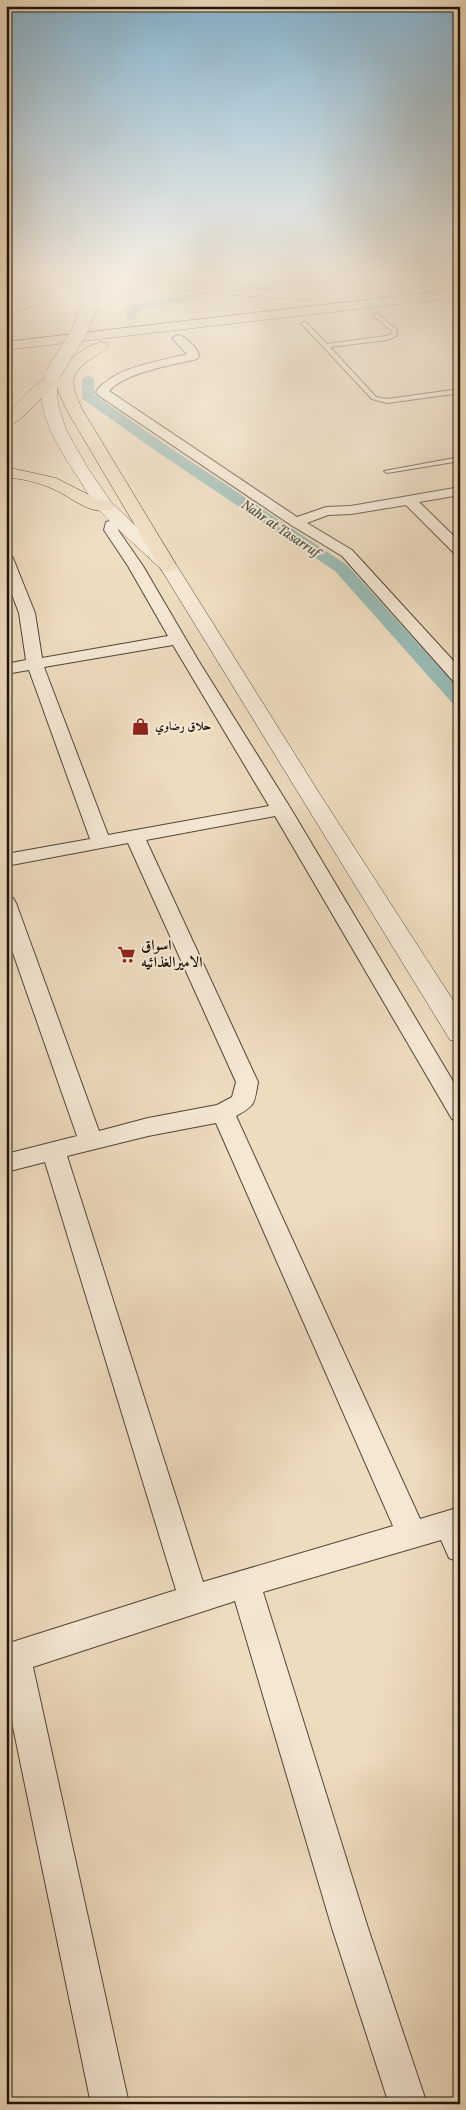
<svg xmlns="http://www.w3.org/2000/svg" width="466" height="2110" font-family="Vollkorn,Amiri,serif">
<style>
.lines{fill:none;stroke-linecap:round;stroke-linejoin:round}
.canal{fill:#99bbb5;fill-rule:evenodd}
.service-casing{stroke:#524636;stroke-width:2}
.minor-casing{stroke:#524636;stroke-width:2}
.tertiary-casing{stroke:#524636;stroke-width:1}
.trunk-casing{stroke:#1e1409;stroke-width:1}
.service{fill:#f4e8d5;fill-rule:evenodd}
.minor{fill:#f4e8d5;fill-rule:evenodd}
.tertiary{fill:#f4e8d5;fill-rule:evenodd}
.trunk{fill:#eedcbf;fill-rule:evenodd}
.tertiary-bridge-casing{stroke:#524636;stroke-width:16;stroke-linecap:butt}
.tertiary-bridge{stroke:#f4e8d5;stroke-width:15}
.labels{text-anchor:middle;stroke-width:4;stroke-linejoin:round;paint-order:stroke}
.far-poi-label{font-size:12px;font-weight:bold;fill:#1e1409;stroke:#f4e8d5;text-anchor:start}
.far-water-label{font-size:14px;font-style:italic;fill:#494e45;stroke:#f4e8d5}
.poi-label{font-size:15px;font-weight:bold;fill:#1e1409;stroke:#f4e8d5;text-anchor:start}
</style>
<rect width="100%" height="100%" fill="#eedcbf"/>
<filter id="stains"><feTurbulence type="fractalNoise" baseFrequency=".004" numOctaves="4"/><feColorMatrix values="0 0 0 0 .2 0 0 0 0 .09 0 0 0 0 .02 0 0 0 .5 -.17"/></filter>
<radialGradient id="worn" r=".72"><stop offset=".6" stop-color="#630" stop-opacity="0"/><stop offset="1" stop-color="#630" stop-opacity=".3"/></radialGradient>
<g class="lines">
<path class="canal" d="M325,276H366L361,279L258,290L252,287L258,284Z
M195,294L201,297L199,299L142,309L138,312L135,320L131,321L125,317L128,308L135,304Z
M88,375L94,379L95,395L169,447L347,565L460,690V706L454,705L335,571L159,453L84,400L82,397V379Z"/>
<defs>
<path id="service" d="M374,314H378L397,330L396,336L387,340L330,347L376,397L387,399L460,389V393L387,403L372,399L301,323L306,322L327,344L386,336L391,334L392,331L374,316Z
M460,457V461L387,473L384,471Z"/>
<path id="minor" d="M178,335C186,337 198,348 199,356L197,359C173,365 126,372 109,391L297,517L326,507L351,506L460,487V495L419,502L460,542V555L455,554L406,505L351,514L328,515L307,523L352,550L460,668V683L454,682L342,556L291,525L98,395L96,392L98,389C118,366 158,362 187,354L172,338Z
M121,518L126,519L128,522L126,525L118,527V530L143,566L198,660L291,809L460,1093V1122L452,1119L275,816L146,840L258,1082C254,1104 256,1105 236,1116L420,1519L460,1507V1562L449,1558L441,1540L263,1592L368,1928L427,2104H389L332,1928L235,1601L33,1667L129,2104H91L6,1693V1644L176,1590L45,1162L6,1172V1154L77,1136L6,933V897L13,898L16,903L99,1131L148,1118L217,1105L232,1097L236,1082L128,843L6,866V854L90,839L29,670L6,674V664L26,660L19,613L6,579V554L11,555L13,558L35,613L42,658L168,636L128,566L104,530L106,522ZM173,645L269,806L108,835L44,667ZM216,1123L393,1526L203,1582L67,1156L148,1136Z"/>
<path id="tertiary" d="M78,276H91C95,286 99,297 95,307L90,308L83,304L82,287Z
M53,370L58,371L60,374L57,391L58,404L66,430L87,467L111,502L177,566L321,796L460,1011V1042L450,1040L161,569C141,550 119,531 100,511C93,503 87,492 81,482C64,456 26,402 48,371Z"/>
<path id="trunk" d="M53,276H66C56,298 29,309 6,315V306L40,290Z
M131,276H158L199,285L312,292L319,296L312,300L199,293L137,280Z
M460,289V297L6,350V342Z
M101,342L106,343L108,346C104,351 98,354 92,358C67,375 71,384 82,409L177,566L175,570L168,572L161,570L159,566L66,409L58,390V383C42,394 24,422 6,427V415C18,405 43,369 58,378C64,362 84,346 101,342Z
M6,467L56,478L99,500L111,502L114,506L111,510C88,515 72,497 53,489C38,482 22,479 6,477Z"/>
</defs>
<use href="#service" class="service-casing"/>
<use href="#minor" class="minor-casing"/>
<use href="#tertiary" class="tertiary-casing"/>
<use href="#trunk" class="trunk-casing"/>
<use href="#service" class="service"/>
<use href="#minor" class="minor"/>
<use href="#tertiary" class="tertiary"/>
<use href="#trunk" class="trunk"/>
<defs>
<path id="tertiary-bridge" d="M53,374L79,332L90,304"/>
</defs>
<use href="#tertiary-bridge" class="tertiary-bridge-casing"/>
<use href="#tertiary-bridge" class="tertiary-bridge"/>
</g>
<linearGradient id="sky" x2="0" y2="1"><stop stop-color="#88b7d4"/><stop offset="0.48" stop-color="#f7efe2"/><stop offset="1" stop-color="#f7efe2" stop-opacity="0"/></linearGradient>
<rect width="466" height="572" fill="url(#sky)"/>
<defs>
<symbol id="shop-bare" viewBox="-9 -9 18 18"><path d="M-5-2.5h2.3a2.7 3.5 0 0 1 5.4 0H5L5.5 6h-11ZM-1.5-2.5h3a1.5 2.3 0 0 0-3 0Z" fill="#8f2418" stroke="#f4e8d5" stroke-width="2.5" paint-order="stroke"/></symbol>
<symbol id="supermarket-bare" viewBox="-9 -9 18 18"><path d="M-6-5.5h2.5l.6 2H6L4.5 2H-2.5L-4.4-4H-6ZM-1.5 3.2a1.3 1.3 0 1 0 .1 0ZM3 3.2a1.3 1.3 0 1 0 .1 0Z" fill="#8f2418" stroke="#f4e8d5" stroke-width="2.5" paint-order="stroke"/></symbol>
</defs>
<g fill-rule="evenodd">
<use href="#shop-bare" x="128" y="714" width="25" height="25"/>
<use href="#supermarket-bare" x="114" y="942" width="25" height="25"/>
</g>
<g class="labels">
<g class="far-poi-label">
<text x="155" y="730">حلاق رضاوي</text>
</g>
<g class="far-water-label">
<text transform="translate(281 528) rotate(34)" y="5">Nahr at Tasarruf</text>
</g>
<g class="poi-label">
<text x="141" y="950">اسواق<tspan x="141" dy="17">الاميرالغذائيه</tspan></text>
</g>
</g>
<rect width="466" height="2110" fill="none" stroke="#eedcbf" stroke-width="25"/>
<rect x="8" y="8" width="451" height="2095" fill="none" stroke="#1e1409" stroke-width="2.5"/>
<rect x="12" y="12" width="441" height="2085" fill="none" stroke="#1e1409"/>
<rect width="100%" height="100%" filter="url(#stains)"/>
<rect width="100%" height="100%" fill="url(#worn)"/>
</svg>
